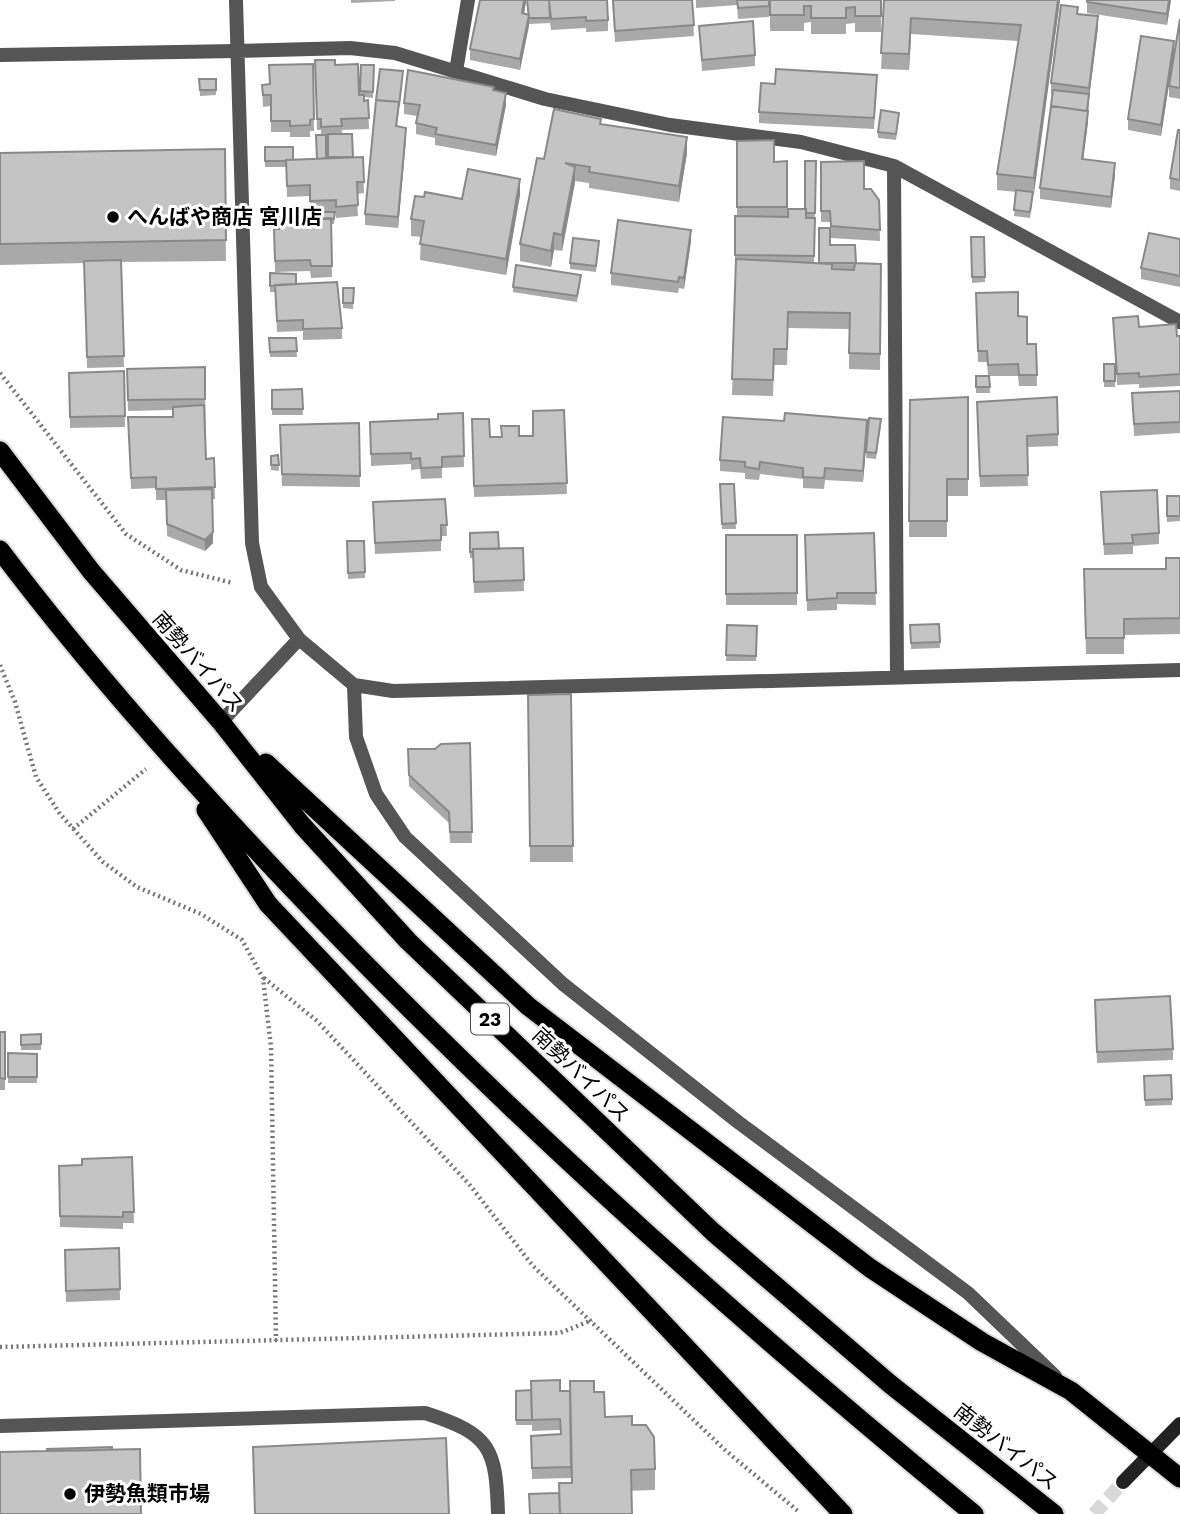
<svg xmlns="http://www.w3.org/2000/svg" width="1180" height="1514" font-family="'Work Sans','Noto Sans JP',sans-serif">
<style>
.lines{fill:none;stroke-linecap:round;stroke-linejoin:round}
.secondary-tunnel{stroke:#d9d9d9;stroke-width:14;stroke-dasharray:14 7;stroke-linecap:butt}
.trunk-casing{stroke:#dbdbdb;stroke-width:23}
.path{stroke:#777;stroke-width:4.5;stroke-dasharray:2 3.5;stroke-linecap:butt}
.service{stroke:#555;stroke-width:14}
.minor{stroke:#555;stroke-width:14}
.tertiary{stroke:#555;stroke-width:14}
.secondary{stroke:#222;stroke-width:14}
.trunk{stroke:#000;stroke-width:19}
.wall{fill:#a9a9a9;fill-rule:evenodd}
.shaded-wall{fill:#898989}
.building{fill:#c4c4c4;stroke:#898989;stroke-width:2}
.poi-dot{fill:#000;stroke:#fff;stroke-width:2.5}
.labels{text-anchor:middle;stroke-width:6;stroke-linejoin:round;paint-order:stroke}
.shield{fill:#fff;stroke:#4c4c4c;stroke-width:2}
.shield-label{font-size:19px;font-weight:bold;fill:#000}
.poi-label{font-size:21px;font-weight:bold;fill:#000;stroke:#fff;text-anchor:start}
.street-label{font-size:21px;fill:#000;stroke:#fff}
</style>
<rect width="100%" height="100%" fill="#fff"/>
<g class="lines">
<path class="secondary-tunnel" d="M1094,1514L1123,1482"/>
<defs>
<path id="trunk" d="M0,451L91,571L221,722L302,825L408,941L713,1232L890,1384L1054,1514
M0,550C89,668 187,777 288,884C502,1110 733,1317 974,1514
M266,763L528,1006L870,1268L982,1342L1071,1391L1180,1478
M206,810L268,904L843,1514"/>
</defs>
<use href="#trunk" class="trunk-casing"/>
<path class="path" d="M0,373L126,534L181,570L233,583
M0,665L15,702L36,777L60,814L103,862L137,887L201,914L242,940L263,978L271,1047L276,1341
M73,829L146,769
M264,978L317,1021L469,1184L533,1266L725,1450L799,1512
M0,1347L560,1333L592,1320"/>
<path class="service" d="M0,1426L425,1413C491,1434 496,1448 498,1514"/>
<path class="minor" d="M236,0L252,543L261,587L299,639L354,685L393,691L1180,670
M237,51L350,48L395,53L545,99L670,125L801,142L894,166L1180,322
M456,71L468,0
M894,166L897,677
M354,685L356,737L376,794L405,837L563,984L738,1122L968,1293L1055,1376
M221,722L299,639"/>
<path class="tertiary" d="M0,55L237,51"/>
<path class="secondary" d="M1123,1482L1180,1424"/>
<use href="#trunk" class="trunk"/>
</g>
<path class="wall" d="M351,0H395V1L351,3Z
M526,0L524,14H528L527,0L608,20V31L586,32V28L551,30L550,23L529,24L520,70L470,60V49Z
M612,0H692L694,36L615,42Z
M696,0H769V17L738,19L737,5L696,8Z
M770,0H881V32H855V23L846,24V34H811V22L804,23V31H770Z
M884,0H1060L1030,218L1014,216L1016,192L997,190V174L1018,41L911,34L909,70L881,69Z
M1087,0H1171L1167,25L1087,13Z
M1078,14L1098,27L1089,98L1088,122L1083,159L1115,175L1111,208L1040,199V188L1053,94H1051V83Z
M1180,19V99L1169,97V86Z
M699,26L755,55V66L702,71Z
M1174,52L1161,136L1128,130V119Z
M315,60L335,65L360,95L361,65H374L373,98L364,97V101L368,100L369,129L342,130V134L353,157H363L364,193L357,194L358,216L336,218V211L310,213V196L287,197L286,167H265V147L293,160L317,159L321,135V130H317ZM326,138H328V158H326Z
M313,64L314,131H310V137H290V132H271V106L263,107L262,85L269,84Z
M403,77L397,127L406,139L398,228L365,225V214Z
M199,79H216V95L200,96Z
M877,86L874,129L759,123V112Z
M494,90L506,105L496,156L435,145V138L416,134V123L417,116L404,114V103Z
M899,118L896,140L878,138V132Z
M601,124L687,153L679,202L589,188V183L575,181L562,251L554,250L551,267L520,261V244L544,159Z
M1180,130V191L1170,189V178Z
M737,141L774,162L787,161V217L805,209L816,161L814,263H819L830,245L856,263L881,264L880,370L849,369V329L788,328L787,365H774L773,396L732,395L736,266H735V216H737Z
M225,149L226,261L121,262L124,367L87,368L84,263L0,265V153Z
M821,162L879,200L880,241L831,238L830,222H821Z
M520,195L506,275L420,260L421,237L411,236V219L424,197L462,199Z
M269,207L295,219H322L335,212L334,224H331L332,277L311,278L310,271L275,272L274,229H279V227H268Z
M971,237H984L985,282L972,283Z
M1180,239V287L1141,279V268Z
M691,241L684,289L679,288L678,293L611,285V273Z
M599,247L596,272L570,269V263Z
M270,273L296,284L342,328V339L303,340V331L277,332L275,292H270Z
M581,280L577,302L513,292V287Z
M343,288H354L353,309L343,308Z
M976,293L1018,316L1027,344H1036L1037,386H1019L1018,376H989L990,393H976V376H988L987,362H978Z
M1113,318L1139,327L1180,336V386L1139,388V384L1117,385Z
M269,338H296L297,357H270Z
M1104,364H1115V387H1104Z
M205,367L206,459L214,458L215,499H213V543L205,551L167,536L166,500H156V488L131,489L128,417H173V410L128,411L127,369Z
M124,371L125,427L70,428L69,373Z
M302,389L303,415H272V390Z
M1180,391V433L1134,436L1132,393Z
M968,397V496H947V537H909L910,400Z
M564,410L567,494L474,497L472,419L490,437L533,436Z
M463,413L464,467L442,468V478L421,479L420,469L411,470V464L371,466L370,422L438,419Z
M977,413L1058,434V446L1027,447L1028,486L980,487Z
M869,418L881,425L876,459L866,458Z
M359,423L360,487L282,486L280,425Z
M867,431L863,482L825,480L824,489L803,488V479L760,474L759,480L745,479V473L720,471V460Z
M278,455L279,471L271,470V456Z
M720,484H734L736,529H722Z
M1101,492L1159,533V544L1133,546V554L1104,555Z
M1167,496H1180V521L1167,522Z
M445,499L447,536H441V551L375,554L373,502Z
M470,533L499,549L523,548L524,591L474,593L473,558H470Z
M874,533L876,605L837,604V610L807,611L805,535Z
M726,535H797V605H726Z
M347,541H364L365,578L348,579Z
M1180,558V634L1124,635V654H1086L1084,569H1166Z
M727,625L757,626L756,661H726Z
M910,625L940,642V648L911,649Z
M571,694L573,862H530L528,695Z
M470,743L472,843H450L449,823L409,786L408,749H435Z
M1095,1000L1173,1049V1060L1097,1063Z
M0,1032H5V1090H0Z
M41,1034V1050H21V1035Z
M8,1053L37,1054V1083H8Z
M1171,1075L1172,1105L1145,1106L1144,1076Z
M132,1157L134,1223H123V1229L60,1227L59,1166L82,1165Z
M119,1248L120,1300L66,1302L65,1250Z
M516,1391L594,1392L605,1417L632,1425L655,1469V1490L559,1493L572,1483L571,1478L532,1479L531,1436L561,1434L560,1430L532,1431V1425H516Z"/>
<path class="shaded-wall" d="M524,0H526V2L522,24V13Z
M1058,0H1060L1034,194V178Z
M1169,0H1171L1167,25V14Z
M529,15V26L520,70V59Z
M1098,16V27L1086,122L1089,88Z
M911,18V34L909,70V54Z
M1174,41V52L1161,136V125Z
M506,93V105L496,156V145Z
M1088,111V122L1082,170V159Z
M406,128V139L398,228V217Z
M687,137V153L679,202V186Z
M1115,163V175L1111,208V197Z
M575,167V183L562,251V235Z
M520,179V195L506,275V259Z
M691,230V241L684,289V278Z
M554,233V250L551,267V251Z
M867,420V431L863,482V471Z
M213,532V543L205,551V540Z"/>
<path class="building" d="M480,0H524L522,13L529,15L520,59L470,49Z
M527,0H549L550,18H529Z
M549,0H607L608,20L586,21V17L551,19Z
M613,0H692L694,25L615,31Z
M737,0H769V6L738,8Z
M770,0H881V16H855V7L846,8V18H811V6H804V15H770Z
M884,0H1058L1034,178L997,174L1021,25L911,18L909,54L881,53Z
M1087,0H1169L1167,14L1087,2Z
M1061,5L1078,7L1077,14L1098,16L1089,88L1051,83Z
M1180,19V88L1169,86Z
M753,21L755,55L702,60L699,26Z
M1141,36L1174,41L1161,125L1128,119Z
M315,60H335V65L358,64L359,95H364V101L368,100L369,118L341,119L342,126L321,127V119H317Z
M313,64L314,119L310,120V125L290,126V121H271V95H263L262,85L270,84L269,65Z
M361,65H374L373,92L360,91Z
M380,69L403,71L399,106V102L376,100Z
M776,69L877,75L874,118L759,112L761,83L775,84Z
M408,70L494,87L493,90L506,93L496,145L435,134L437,128L416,123L420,105L404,103Z
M199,79H216V90H200Z
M1053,90L1089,94L1087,111L1051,106Z
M376,100L399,102L396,126L406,128L398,217L365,214Z
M1051,106L1088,111L1082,159L1115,163L1111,197L1040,188Z
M554,109L601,119L600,124L687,137L679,186L589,172L590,167L565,163L575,167L562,235L554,233L551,251L520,244L537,158L544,159Z
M881,110L899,113L896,134L878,132Z
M1178,130H1180V180L1170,178Z
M328,134H352L353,157H328Z
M316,135H326V158L317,159Z
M774,140V162L787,161V207H737V141Z
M265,147H293V160H286V161H265Z
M225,149L226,240L0,244V153Z
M363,157L364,182H357L358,205L336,207V200L310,201V185L287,186L286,160Z
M805,161H816L815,213H806V209H805Z
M864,161V189H871L879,200L880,230L831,226L830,211H821V162Z
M468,169L520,179L506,259L420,244L424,221L411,219L415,196L424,197L425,192L462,199Z
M1016,190L1033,192L1030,212L1014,210Z
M269,207L295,208V219L268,221Z
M788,209H806V218H815L814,256L735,255V216L788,217Z
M322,212H335L334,219H322Z
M331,218L332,266H311L310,260L275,261L274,229H279V220Z
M618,220L691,230L684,278L679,277L678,282L611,273Z
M819,228H830V245H855L856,263H819Z
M1149,233L1180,239V276L1141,268Z
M971,237H984L985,277H972Z
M573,238L599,241L596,266L570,263Z
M736,259L832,264V269L854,270L855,263L881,264L880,354L849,353L850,313L788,312L787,349H774L773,380L732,379Z
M121,260L124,356L87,357L84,261Z
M516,265L581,275L577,296L513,287Z
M270,273L296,274V284L270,286Z
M337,282L342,328L303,329V320L277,321L275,285Z
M343,288H354L353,303H343Z
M1018,292V316L1027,317V344H1036L1037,375H1019L1018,364L988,365L987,351H978L976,293Z
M1138,316L1139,327L1176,324L1177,336H1180V374L1139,377V373L1117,374L1113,318Z
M269,338H296L297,351L270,352Z
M1104,364H1115V381H1104Z
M205,367V399L128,400L127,369Z
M124,371L125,416L70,417L69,373Z
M976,376H989L990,387H976Z
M302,389L303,409H272V390Z
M1180,391V422L1134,424L1132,393Z
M968,397V479H947V521H909L910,400Z
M1057,397L1058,434L1027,436L1028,475L980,476L977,402Z
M204,405L206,459L214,458L215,487L156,489V477L131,478L128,417H173V407Z
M564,410L567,483L474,486L472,419H489L490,437H502L501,426H519V436H533V411Z
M463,413L464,456L442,457V467L421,468L420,458L411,459V453L371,454L370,422L438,419V414Z
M785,413L867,420L863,471L825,468L824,478L803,477V468L760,462L759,469L745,467V462L720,460L723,417L784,421Z
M869,418L881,419L876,453L866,452Z
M359,423L360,476L282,474L280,425Z
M278,455L279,465H271V456Z
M720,484H734L736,523L722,524Z
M212,489L213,532L205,540L167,524L166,490Z
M1157,490L1159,533L1132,535L1133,543L1104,544L1101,492Z
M1167,496H1180V516H1167Z
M445,499L447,525H441V540L375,543L373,502Z
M498,532L499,549H473V552H470V533Z
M874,533L876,593H837V598L807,600L805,535Z
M726,535H797V593L726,594Z
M347,541H364L365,572L348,573Z
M523,548L524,580L474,582L473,549Z
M1166,558H1180V618L1124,619V638H1086L1084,569H1166Z
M939,624L940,642L911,643L910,625Z
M727,625L757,626L756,656L726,655Z
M571,694L573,846H530L528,695Z
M470,743L472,832H450L449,812L409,775L408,749H435L441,744Z
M1170,996L1173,1049L1097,1052L1095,1000Z
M0,1032H5V1079L0,1078Z
M41,1034V1044L21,1045V1035Z
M8,1053L37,1054V1077H8Z
M1171,1075L1172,1099L1145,1100L1144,1076Z
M132,1157L134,1212H123V1217L60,1216L59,1166L82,1165V1159Z
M119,1248L120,1289L66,1291L65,1250Z
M560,1380V1391H570L571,1467L532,1468L531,1436L561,1434L560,1419L532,1420L531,1381Z
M570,1381H594V1392H604L605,1417L632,1416V1425H646L654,1437L655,1469L631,1470L632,1514H560L559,1483H572Z
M531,1390L532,1420H516V1391Z
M446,1438L449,1514H255L253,1447Z
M112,1447V1450L47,1451V1449Z
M140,1449L141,1514H0V1452Z
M559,1493L560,1514H530L529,1494Z"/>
<g class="poi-dot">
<circle cx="113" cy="217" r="7"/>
<circle cx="70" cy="1494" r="7"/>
</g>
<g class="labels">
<rect class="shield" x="471" y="1003.5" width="38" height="31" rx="5"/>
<g class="shield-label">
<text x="490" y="1026">23</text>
</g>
<g class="poi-label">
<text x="127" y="224">へんばや商店 宮川店</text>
<text x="84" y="1501">伊勢魚類市場</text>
</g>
<g class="street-label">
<text transform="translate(198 662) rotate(49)" y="7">南勢バイパス</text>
<text transform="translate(581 1075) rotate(44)" y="7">南勢バイパス</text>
<text transform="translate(1006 1447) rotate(38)" y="7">南勢バイパス</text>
</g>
</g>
</svg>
